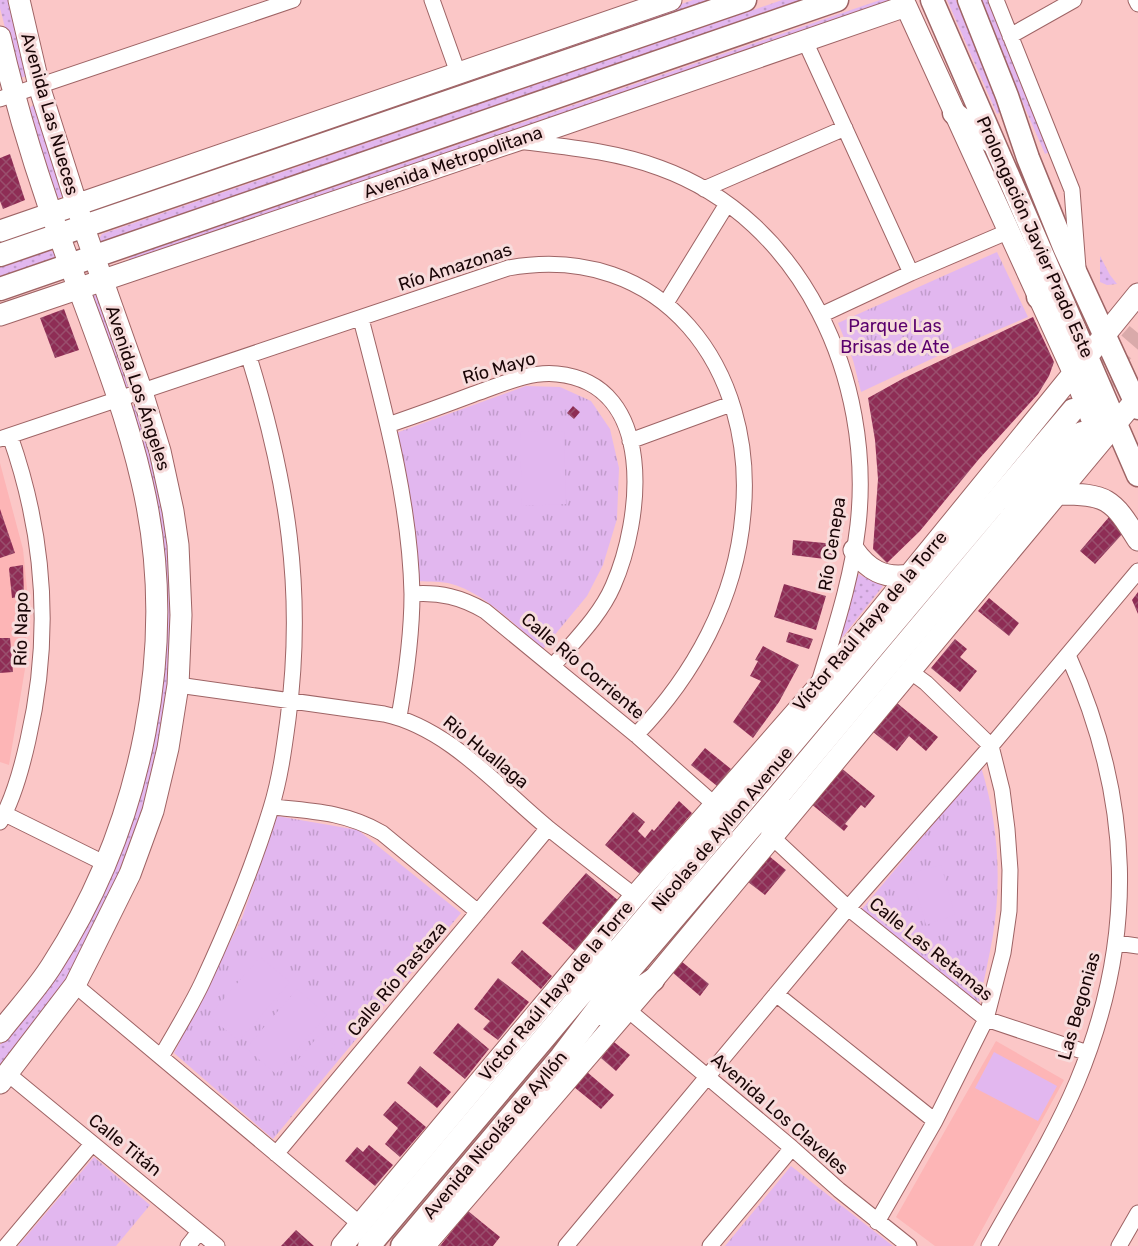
<svg xmlns="http://www.w3.org/2000/svg" width="1138" height="1246" font-family="Rubik,sans-serif">
<style>
.built{fill:#fdb5b6}
.grass{fill:url(#grass-dots)}
.park{fill:url(#park-tufts)}
.garden{fill:#e2b7ef}
.building{fill:url(#building-cross-hatch)}
.lines{fill:none;stroke-linecap:round;stroke-linejoin:round}
.primary-tunnel{stroke:#d9aaaa;stroke-width:22;stroke-dasharray:22 11;stroke-linecap:butt}
.street-casing{stroke:#9e6465;stroke-width:17}
.secondary-casing{stroke:#9e6465;stroke-width:23}
.primary-casing{stroke:#9e6465;stroke-width:25}
.street{stroke:#fff;stroke-width:15}
.secondary{stroke:#fff;stroke-width:21}
.primary{stroke:#fff;stroke-width:22}
.labels{text-anchor:middle;stroke-width:6;stroke-linejoin:round;paint-order:stroke}
.street-label{font-size:18px;fill:#1a0607;stroke:#f7dcdc}
.park-label{font-size:18px;fill:#5a006d;stroke:#f7dcdc}
</style>
<defs>
<pattern id="grass-dots" width="8" height="8" patternUnits="userSpaceOnUse" patternTransform="scale(1.5)"><rect width="8" height="8" fill="#e2b7ef"/><path d="M2 2h.1M6 6h.1" fill="none" stroke="#c19ccb" stroke-width="1.8" stroke-linecap="round"/></pattern>
<pattern id="park-tufts" width="24" height="20" patternUnits="userSpaceOnUse" patternTransform="scale(1.5)"><rect width="24" height="20" fill="#e2b7ef"/><path d="M3 7l-1-3M5 7V3M7 7l1-3M15 17l-1-3M17 17v-4M19 17l1-3" fill="none" stroke="#c19ccb"/></pattern>
<pattern id="building-cross-hatch" width="8" height="8" patternUnits="userSpaceOnUse" patternTransform="scale(1.5)"><rect width="8" height="8" fill="#8e2d55"/><path d="M0 0l8 8M0 8l8-8" fill="none" stroke="#994f6d"/></pattern>
</defs>
<rect width="100%" height="100%" fill="#fbc7c7"/>
<path class="built" d="M0,463L23,549L27,589L25,669L9,765L0,762Z
M996,1041L1064,1080L973,1246H935L896,1217Z"/>
<path class="grass" d="M0,0H12L26,76L18,79L0,8Z
M693,0H713L91,215L88,209Z
M782,0H818L100,243L99,239L102,234Z
M880,0H896L895,2L128,262L130,257Z
M947,0H956L1003,111L997,114Z
M978,0H990L1055,149L1045,154Z
M35,104L69,194L56,199L28,111L29,108Z
M47,250L54,252L56,258L0,282V266Z
M1100,256L1110,275L1117,284L1107,285L1100,282Z
M97,289L131,386L125,388L89,293Z
M136,404L166,512L175,630L156,777L130,858L66,985L0,1071V1045L44,985L99,889L159,687L130,408Z
M858,574L883,586L837,644Z"/>
<path class="park" d="M997,252L1028,317L957,347L861,392L853,360L838,323Z
M526,386L560,387L591,401L610,429L619,468L617,519L603,565L587,596L543,649C515,626 485,592 448,583C437,581 425,582 415,581L396,433Z
M981,767C998,821 1002,880 993,935C989,958 984,980 979,1003L862,909Z
M277,816L358,830L461,913L273,1139L174,1053L242,918Z
M94,1157L150,1205L116,1246H18Z
M791,1166L893,1246H725Z"/>
<path class="garden" d="M564,431L566,504L522,506L520,432Z
M941,865L955,915L926,925L911,873Z
M260,957L290,982L239,1041L209,1016Z
M297,989L327,1015L276,1074L246,1048Z
M321,1033L335,1045L311,1073L297,1061Z
M994,1052L1057,1086L1038,1121L975,1088Z"/>
<path class="building" d="M10,154L25,200L3,209L0,201V158Z
M64,309L79,350L55,358L40,318Z
M1033,317L1054,362L1049,376L1038,394L979,459L920,531L887,563L873,549L878,479L875,440L868,398L904,378Z
M573,406L580,412L574,419L567,413Z
M0,509L15,553L0,558Z
M1109,517L1125,531L1095,564L1080,551Z
M793,540L835,544L833,560L792,555Z
M23,565L24,596L12,598L9,569L10,567Z
M784,584L826,596L816,630L774,617Z
M1138,592V614L1132,600Z
M989,598L1019,623L1009,636L978,611Z
M789,632L813,639L809,649L786,642Z
M0,638H10L13,672L0,673Z
M955,639L967,649L960,657L977,671L960,692L931,668Z
M763,646L799,665L779,702L753,738L733,722L761,681L750,676L758,661L755,660Z
M897,703L938,737L926,751L909,736L897,751L873,732Z
M705,748L731,769L717,786L691,765Z
M840,767L875,796L865,808L861,805L845,824L848,826L844,831L810,803Z
M679,801L692,813L640,874L605,845L633,812L645,822L638,831L645,838L652,829L654,831Z
M769,856L786,870L765,895L748,882Z
M586,873L620,902L576,952L542,923Z
M522,950L552,976L541,989L511,963Z
M681,961L709,984L700,996L672,972Z
M498,978L529,1002L498,1040L483,1029L490,1021L474,1009Z
M458,1023L489,1049L465,1079L433,1053Z
M614,1042L630,1055L616,1071L601,1058Z
M420,1066L451,1092L437,1108L407,1083Z
M587,1072L614,1095L601,1109L574,1087Z
M395,1101L426,1127L400,1157L385,1144L398,1128L383,1115Z
M369,1145L393,1165L375,1186L345,1161L357,1147L363,1152Z
M468,1211L500,1237L493,1246H440Z
M296,1230L314,1246H281Z"/>
<g class="lines">
<path class="primary-tunnel" d="M1087,393L1138,333
M1096,415L1138,364"/>
<defs>
<path id="street" d="M432,0L458,73
M996,0L1072,190L1078,268
M1136,0L1138,4
M1010,36L1074,0
M805,41L911,273
M0,99L293,0
M518,141C566,147 614,151 660,168C804,220 874,381 858,525C852,578 835,629 820,679
M704,189L845,128
M666,303L727,204
M821,315L911,273L1007,232
M361,319C384,408 410,501 412,594C412,635 406,677 399,717
M388,425C417,415 445,405 474,394C501,385 528,371 557,374C658,384 642,521 613,586C600,616 574,641 553,666
M0,439L508,268C663,241 757,369 743,514C736,599 694,675 636,735
M630,441L731,404
M412,594C440,592 461,597 485,611L636,735L714,804
M178,685L384,714C449,728 498,787 548,828C577,851 606,874 635,896
M272,807C312,811 346,812 382,833L478,912
M5,814L104,863
M0,822C14,798 22,767 28,740C52,637 45,535 10,436
M772,837L848,908L986,1019L1088,1053
M1117,943L1138,946
M75,985L360,1224
M776,994L935,1121
M628,1010L792,1148L839,1190L909,1246
M161,1057C175,1032 191,1007 203,981C229,925 253,867 271,808C280,779 284,749 288,719C305,590 287,480 249,357
M8,1074L217,1246
M276,1154L548,828
M877,1222L935,1121L986,1019L1003,953L1009,911L1010,870L1007,829L1002,790L991,746L926,683L911,672
M6,1246L92,1144
M188,1246L199,1232
M566,1246L848,908L991,746L1138,571
M710,1246L792,1148
M989,1246C1019,1192 1053,1139 1077,1082C1138,936 1132,798 1068,655
M1119,1246L1138,1213"/>
<path id="secondary" d="M0,37C18,115 42,191 70,265C96,336 125,408 142,482C180,644 142,826 52,965C37,989 17,1010 0,1032
M0,231L671,0
M0,315L515,141L906,6L1074,374L1100,440
M1057,494C1107,494 1112,498 1138,540
M854,550C868,570 884,579 909,575
M0,1083L75,985L130,874L153,811L168,748L178,685L181,615L178,545L173,511L160,451L142,392L84,228L39,86L19,0
M342,1246L635,896L818,687L1138,294
M424,1246L653,980L1138,397"/>
<path id="primary" d="M932,0L1138,475
M969,0L1007,96L1028,158L1064,247L1138,408
M954,113L993,143
M0,255L745,0
M0,289L837,0
M1038,297L1040,255
M714,804L754,784
M772,837L779,795
M580,987L601,937
M601,1014L653,980
M369,1246L1073,410
M402,1246L561,1057L609,994L779,795L1082,433"/>
</defs>
<use href="#street" class="street-casing"/>
<use href="#secondary" class="secondary-casing"/>
<use href="#primary" class="primary-casing"/>
<use href="#street" class="street"/>
<use href="#secondary" class="secondary"/>
<use href="#primary" class="primary"/>
</g>
<g class="labels">
<g class="street-label">
<text transform="translate(50 114) rotate(74)" y="6">Avenida Las Nueces</text>
<text transform="translate(453 162) rotate(-19)" y="6">Avenida Metropolitana</text>
<text transform="translate(1035 237) rotate(66)" y="6">Prolongación Javier Prado Este</text>
<text transform="translate(455 267) rotate(-18)" y="6">Río Amazonas</text>
<text transform="translate(499 368) rotate(-16)" y="6">Río Mayo</text>
<text transform="translate(138 388) rotate(72)" y="6">Avenida Los Ángeles</text>
<text transform="translate(832 544) rotate(-81)" y="6">Río Cenepa</text>
<text transform="translate(870 621) rotate(-50)" y="6">Víctor Raúl Haya de la Torre</text>
<text transform="translate(21 629) rotate(-89)" y="6">Río Napo</text>
<text transform="translate(583 666) rotate(40)" y="6">Calle Río Corriente</text>
<text transform="translate(486 752) rotate(39)" y="6">Rio Huallaga</text>
<text transform="translate(722 829) rotate(-50)" y="6">Nicolas de Ayllon Avenue</text>
<text transform="translate(931 949) rotate(39)" y="6">Calle Las Retamas</text>
<text transform="translate(397 979) rotate(-50)" y="6">Calle Río Pastaza</text>
<text transform="translate(556 991) rotate(-50)" y="6">Víctor Raúl Haya de la Torre</text>
<text transform="translate(1079 1006) rotate(-74)" y="6">Las Begonias</text>
<text transform="translate(780 1114) rotate(41)" y="6">Avenida Los Claveles</text>
<text transform="translate(495 1135) rotate(-50)" y="6">Avenida Nicolás de Ayllón</text>
<text transform="translate(125 1145) rotate(39)" y="6">Calle Titán</text>
</g>
<g class="park-label">
<text x="895" y="332">Parque Las<tspan x="895" dy="21">Brisas de Ate</tspan></text>
</g>
</g>
</svg>
